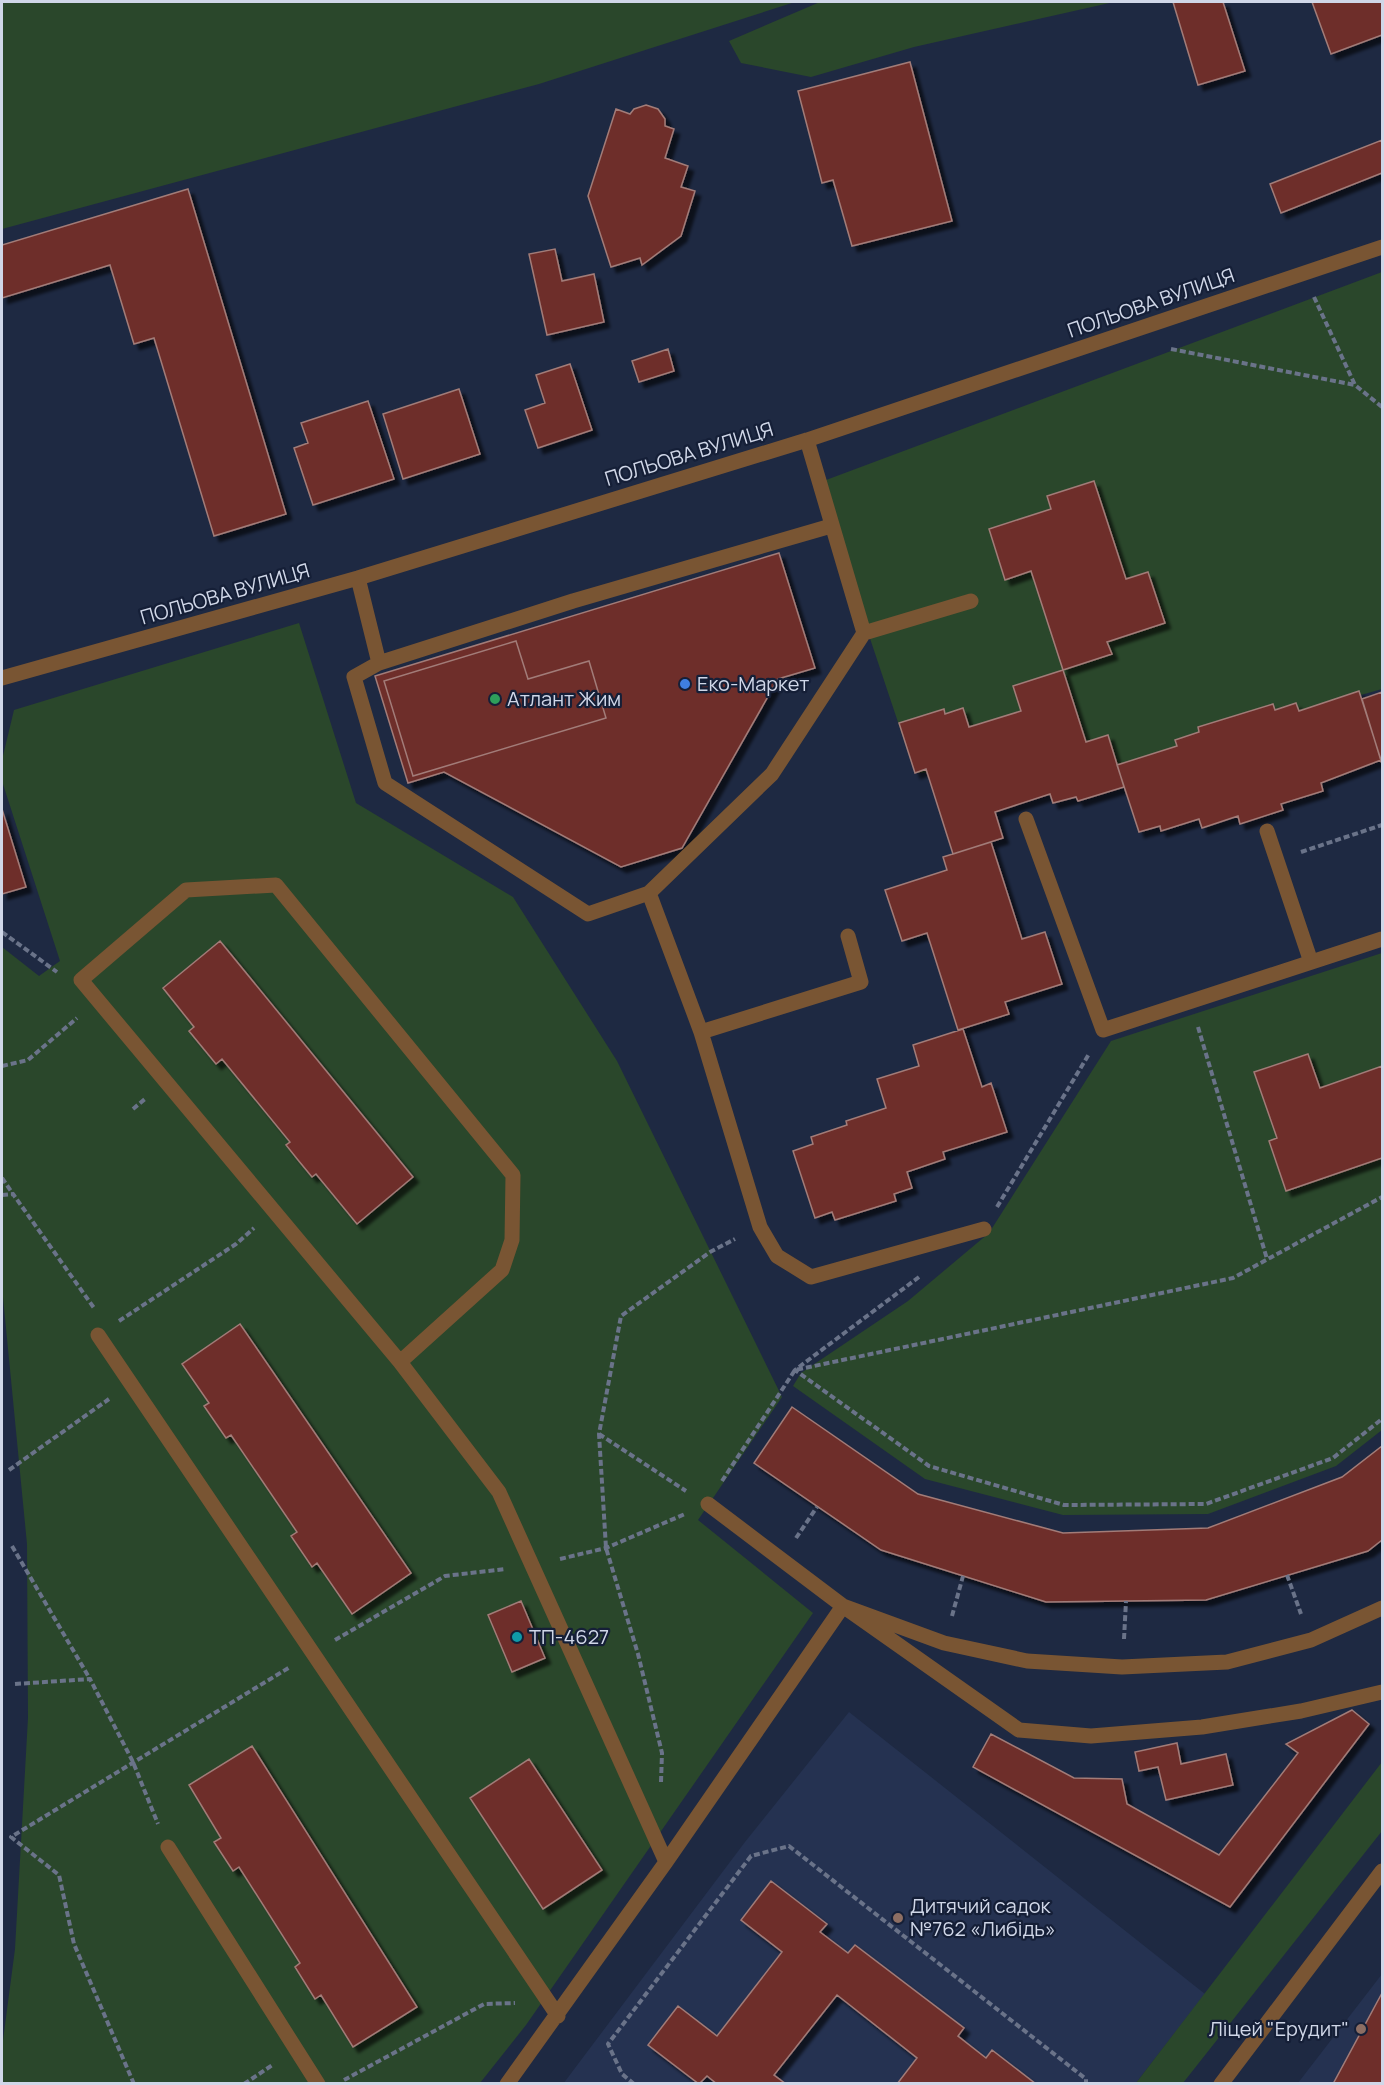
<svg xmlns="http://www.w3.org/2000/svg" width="1384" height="2085" font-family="Manrope,sans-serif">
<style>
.built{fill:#253251}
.green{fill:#2a472b}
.building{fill:#6e2e2b;stroke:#a27c78;stroke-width:1.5;filter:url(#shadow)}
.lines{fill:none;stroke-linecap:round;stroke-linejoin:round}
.path{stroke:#6a7389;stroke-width:4;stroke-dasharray:6 3;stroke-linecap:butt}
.minor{stroke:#795533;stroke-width:15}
.shop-dot{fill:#3f7fe0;stroke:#151f37;stroke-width:2}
.leisure-dot{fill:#2e9e5b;stroke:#151f37;stroke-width:2}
.culture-dot{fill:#0f9aa8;stroke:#151f37;stroke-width:2}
.education-dot{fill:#8d6e63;stroke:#151f37;stroke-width:2}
.labels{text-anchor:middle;stroke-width:4.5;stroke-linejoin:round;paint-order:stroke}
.street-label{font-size:20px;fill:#d0d7e8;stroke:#151f37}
.poi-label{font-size:20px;fill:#d0d7e8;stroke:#151f37;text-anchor:start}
</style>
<defs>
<filter id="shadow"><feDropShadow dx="5.5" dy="5.5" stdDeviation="1.5" flood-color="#0009"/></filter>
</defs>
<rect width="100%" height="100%" fill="#1e2942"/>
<path class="built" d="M849,1712L1205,1994L1136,2083L563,2084L745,1842Z
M1382,1974V2083H1298Z"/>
<path class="green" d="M2,2H795L539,84L2,229Z
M820,2H1114L914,47L811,77L741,63L729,41Z
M1382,272V689L1117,765L915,773L818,483Z
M299,623L356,803L513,897L617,1061L782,1397L698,1520L813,1613L526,2025L480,2083H2V2048L15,1949L28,1718L27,1544L2,1287V947L39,976L60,961L2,781V760L14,710Z
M1382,953V1430L1336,1466L1208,1514L1063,1515L925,1479L793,1386L801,1373L908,1301L989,1233L1111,1041Z
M1382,1762V1831L1183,2083H1136Z"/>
<path class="building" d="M1173,2H1223L1245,71L1198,85Z
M1312,2H1382V35L1331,54Z
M910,62L952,221L852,246L833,180L822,183L798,91Z
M646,105L658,109L665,119V126L674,129L665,158L688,166L681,187L695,191L681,236L642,265L640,258L611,267L588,196L616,109L630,114L634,109Z
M1382,140V173L1281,213L1270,184Z
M188,189L286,514L214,536L154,338L134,344L110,265L2,298V245Z
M555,249L562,281L594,274L604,322L547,335L529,254Z
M668,349L674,371L639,382L632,361Z
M570,364L592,430L538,448L525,410L545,403L536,375Z
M459,389L480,454L403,479L383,414Z
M368,401L394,479L313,505L294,448L308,443L301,423Z
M1094,481L1126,579L1148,572L1165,623L1107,642L1112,654L1063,670L1031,571L1005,580L989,529L1051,509L1047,496Z
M779,553L815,668L778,679L682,848L621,867L444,772L408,783L375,676Z
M516,641L528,679L589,661L606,718L413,776L384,681Z
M1063,670L1086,742L1108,735L1124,787L1078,801L1076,797L1053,803L1050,794L995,812L1003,838L953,854L926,769L915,773L899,723L944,709L945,714L963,708L969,727L1021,711L1013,686Z
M1359,691L1381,760L1321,783L1323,791L1281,804L1283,810L1240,824L1238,816L1202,828L1199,819L1161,831L1160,826L1139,832L1117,765L1177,746L1175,740L1199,732L1198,727L1273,704L1275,710L1296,703L1299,711Z
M1382,692V764L1362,699Z
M2,809L26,887L2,894Z
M991,842L1022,939L1045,932L1062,984L1005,1002L1009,1014L958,1030L927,933L902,941L885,890L947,870L943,857Z
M220,941L413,1177L357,1224L316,1174L312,1177L298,1160L286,1145L290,1142L222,1059L216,1064L189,1031L194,1027L163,988Z
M963,1029L982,1087L991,1083L1007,1132L943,1152L945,1159L907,1172L912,1188L894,1194L896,1201L835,1220L832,1212L815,1218L793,1151L813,1144L811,1137L847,1125L846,1121L886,1108L877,1079L919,1066L913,1045Z
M1308,1054L1320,1088L1382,1066V1158L1286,1191L1269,1141L1277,1138L1254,1072Z
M240,1324L411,1573L352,1614L317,1563L312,1567L291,1536L297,1532L231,1435L226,1438L204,1406L209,1403L182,1364Z
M792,1407L918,1494L1063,1533L1208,1528L1342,1477L1382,1446V1540L1368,1551L1206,1600L1046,1602L881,1550L754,1463Z
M521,1601L545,1658L512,1672L488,1615Z
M1352,1710L1369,1724L1230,1907L973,1767L991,1734L1074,1778L1122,1779L1127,1804L1219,1855L1298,1753L1286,1744Z
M1177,1743L1181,1764L1226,1754L1233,1785L1166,1800L1158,1767L1139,1771L1135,1752Z
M252,1746L417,2007L353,2047L321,1995L315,1999L295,1967L300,1963L239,1867L233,1871L214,1842L221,1838L189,1785Z
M529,1759L602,1870L543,1909L470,1798Z
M771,1881L827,1924L820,1932L848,1953L855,1945L964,2028L958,2036L986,2058L992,2050L1036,2084H897L917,2058L837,1995L774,2075L786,2084H717L707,2076L699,2084L648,2045L678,2006L717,2036L782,1952L741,1920Z
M1382,1993V2084H1333Z"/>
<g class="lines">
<path class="path" d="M1314,297L1355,385L1382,407
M1171,349L1355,385
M1301,852L1382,825
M2,932L57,972
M1198,1027L1267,1259
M2,1066L28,1060L77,1018
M133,1109L145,1099
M2,1178L13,1194
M2,1195L13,1194L94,1308
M997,1207L1089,1054
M919,1277L795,1370L929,1466L1064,1505L1206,1504L1333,1458L1382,1419
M119,1321L236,1244L254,1228
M599,1434L686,1491
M9,1470L109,1399
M722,1481L795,1370L1233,1278L1382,1197
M796,1538L817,1507
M12,1546L90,1679
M560,1559L606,1548L685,1514
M1287,1575L1301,1614
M952,1616L963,1576
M1124,1639L1126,1601
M335,1640L445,1576L505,1569
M15,1684L90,1679L133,1762L158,1824
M661,1782L662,1753L638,1654L606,1548L599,1434L621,1316L710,1252L735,1239
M344,2080L484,2004L515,2003
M134,2084L74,1944L59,1875L11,1837L290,1667
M244,2084L274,2064
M634,2084L622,2074L608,2044L751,1856L789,1846L1086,2079V2084"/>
<path class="minor" d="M358,578L379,663L573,601L831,526
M864,633L971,601
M379,663L354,677L385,783L588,914L649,893L772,774L864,633L807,440
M2,678L358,578L807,440L1382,247
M1026,819L1103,1030L1382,939
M1267,831L1311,962
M649,893L701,1032L760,1227L777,1256L811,1277L984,1229
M701,1032L861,982L848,936
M98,1335L558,2016
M400,1362L502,1270L512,1240L513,1175L276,885L186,890L81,980L400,1362L499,1492L666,1862
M708,1504L843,1606L1019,1730L1091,1736L1202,1727L1301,1711L1382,1692
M168,1847L318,2084
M507,2084L666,1862L843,1606L944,1643L1027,1661L1122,1667L1227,1662L1311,1640L1382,1608
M1221,2084L1382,1871"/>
</g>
<circle class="shop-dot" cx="685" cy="684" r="6"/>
<circle class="leisure-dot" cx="495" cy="699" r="6"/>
<circle class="culture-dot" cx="517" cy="1637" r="6"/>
<g class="education-dot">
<circle cx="898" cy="1918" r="6"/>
<circle cx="1361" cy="2029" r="6"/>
</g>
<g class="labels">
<g class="street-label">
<text transform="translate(1151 303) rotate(-19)" y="7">ПОЛЬОВА ВУЛИЦЯ</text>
<text transform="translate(689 454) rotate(-17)" y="7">ПОЛЬОВА ВУЛИЦЯ</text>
<text transform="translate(225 594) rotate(-16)" y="7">ПОЛЬОВА ВУЛИЦЯ</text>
</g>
<g class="poi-label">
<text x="697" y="691">Еко-Маркет</text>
<text x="507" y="706">Атлант Жим</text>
<text x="529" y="1644">ТП-4627</text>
<text x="910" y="1913">Дитячий садок<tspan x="910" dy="23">№762 «Либідь»</tspan></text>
<text x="1349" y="2036" text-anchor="end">Ліцей "Ерудит"</text>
</g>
</g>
<rect width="1384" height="2085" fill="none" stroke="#d0d7e8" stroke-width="6"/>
</svg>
